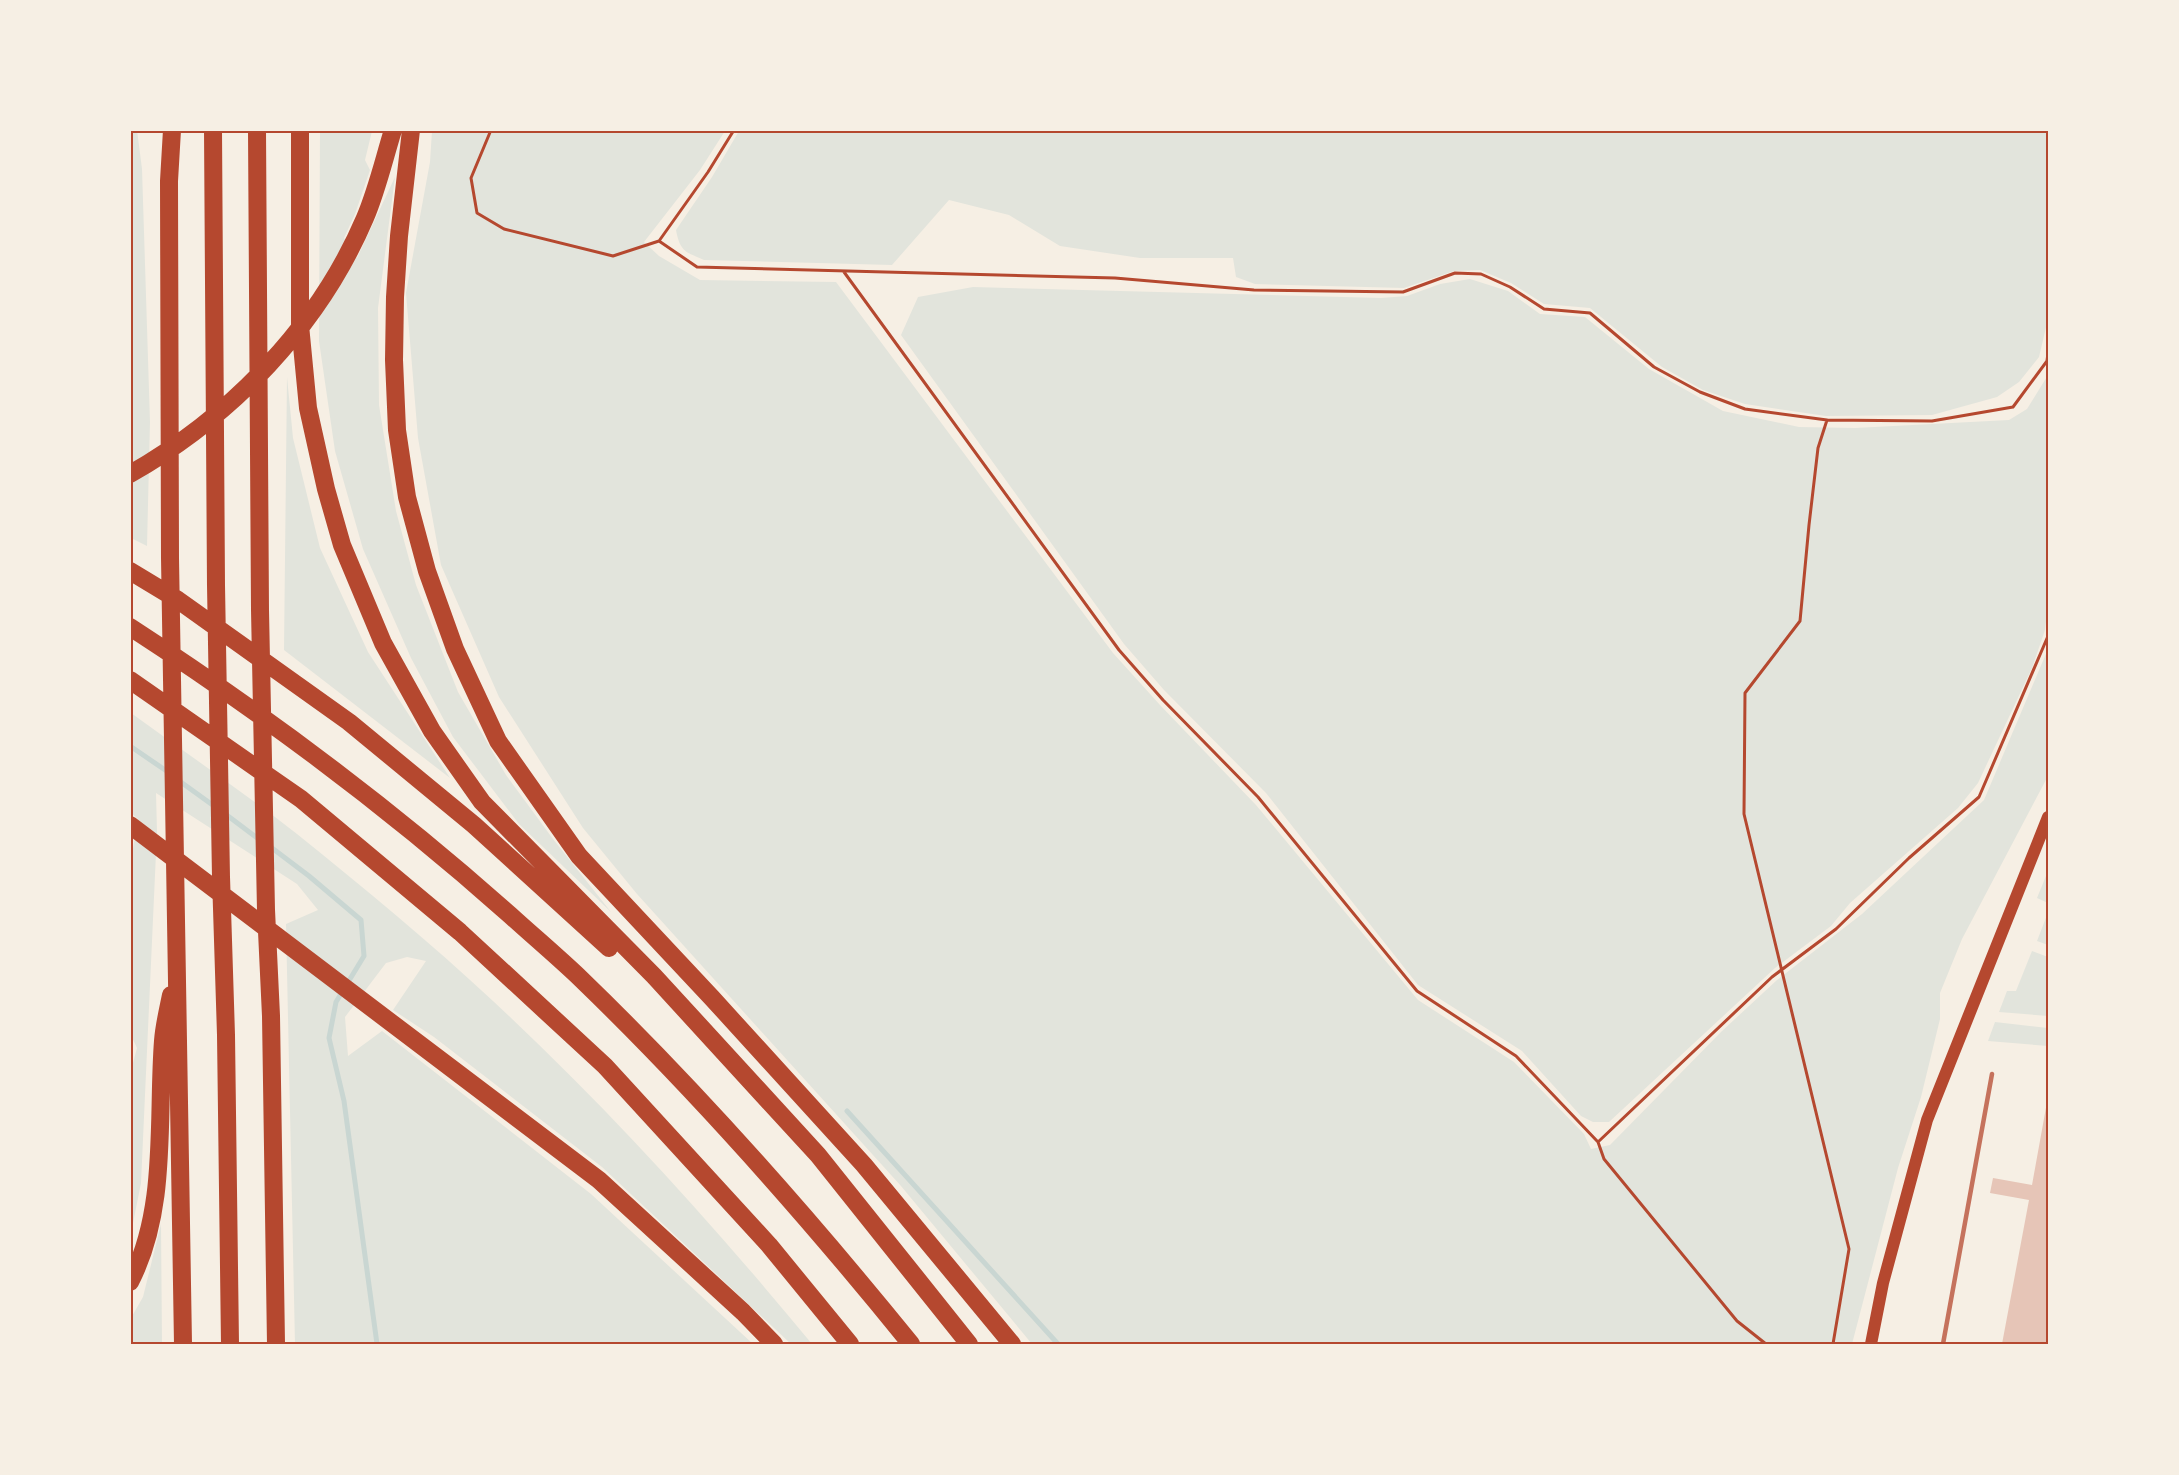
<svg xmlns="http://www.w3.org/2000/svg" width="2179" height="1475" font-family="'Titillium Web',sans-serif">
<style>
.green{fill:#e2e4dc}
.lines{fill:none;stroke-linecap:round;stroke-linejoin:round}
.stream{stroke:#c9d6d2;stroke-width:5}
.building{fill:#e6c5b7}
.path{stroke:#b5482f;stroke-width:3}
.service{stroke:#c5725c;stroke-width:4.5}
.secondary{stroke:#b5482f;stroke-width:12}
.motorway{stroke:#b5482f;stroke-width:18}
.neatline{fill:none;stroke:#b5482f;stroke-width:2}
</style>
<rect width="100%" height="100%" fill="#f6efe4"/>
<path class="green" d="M137,130L142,169L150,422L147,546L131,538L130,131Z
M320,131H372L365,160L370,170L355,214L344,238L357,258L395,177L378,308L379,405L396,511L416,585L458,692L506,775L553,839L611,912L519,824L453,737L411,658L363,549L335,451L319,341Z
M432,131H725L700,170L644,242L659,256L700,280L836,282L1113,653L1160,705L1256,805L1418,1000L1514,1062L1584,1134L1591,1149L1610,1145L1721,1032L1777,980L1862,914L1984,800L2048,649V776L1962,939L1940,993V1019L1921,1097L1898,1168L1852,1344H1032L901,1186L637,894L583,828L499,697L441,565L418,438L406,293L430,162Z
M739,131H2048V319L2039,357L2019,382L1997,397L1932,415L1826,416L1745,404L1703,390L1662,367L1590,308L1544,304L1511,283L1480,270L1454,271L1404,288L1255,284L1236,277L1233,258H1140L1060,246L1009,215L949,200L892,265L704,260C686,252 680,252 676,230L712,177Z
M1470,279L1508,291L1540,314L1585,317L1649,369L1723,411L1799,427L1855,428L2009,420L2027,409L2048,375V604L2045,630L2032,668L1978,783L1958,808L1850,903L1831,926L1775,968L1609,1122H1593L1581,1116L1522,1051L1418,985L1266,793L1164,690L1124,644L901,335L918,297L973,287L1381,298L1407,296L1440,284Z
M287,377L293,438L320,548L368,652L450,778L284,650Z
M131,713C186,753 243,792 297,834C364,888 431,943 493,1001C607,1107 713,1224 812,1344H791L602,1167L434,1037L393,1010L426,961L407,957L386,963L345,1017L348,1056L382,1031L591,1194L753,1344H295L286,924L318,910L297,884L156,793L157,831L141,1183L131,1233L130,1074L137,1048L130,1033V866L138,819L131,813Z
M2048,871V903L2037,898Z
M2047,915L2048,916V945L2037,941Z
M2032,951L2048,957V1016L1999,1012L2007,991H2016Z
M1995,1022L2048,1028V1046L1988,1041Z
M161,1224L162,1344H131V1318L143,1297Z"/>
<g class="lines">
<path class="stream" d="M130,746L168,772
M178,780L214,806
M224,813L260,840
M268,845L309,876L361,920L364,956L336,1002L329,1038L344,1101L377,1344
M847,1111L1058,1344"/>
</g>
<path class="building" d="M2047,1102L2048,1344H2002L2029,1200L1990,1193L1993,1178L2032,1185Z"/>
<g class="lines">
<path class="path" d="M491,130L471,178L477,213L504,229L613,256L659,241L708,172L734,130
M659,241L697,267L1115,278L1254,290L1403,292L1455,273L1481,274L1510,287L1544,309L1590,313L1654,367L1700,392L1745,409L1827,420L1932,421L2013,407L2047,361L2048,353
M844,272L1119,650L1163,700L1258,797L1417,991L1516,1056L1598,1142L1604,1159L1737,1321L1766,1344
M1827,420L1818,448L1809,525L1800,621L1745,693L1744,814L1849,1249L1833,1344
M1598,1142L1772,977L1836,929L1909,858L1979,797L2048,636"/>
<path class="service" d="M1943,1344L1992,1074"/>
<path class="secondary" d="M1871,1344L1883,1283L1927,1120L2048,817"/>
<path class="motorway" d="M172,130L169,181L170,558L183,1344
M213,130L216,585L221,877L226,1035L230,1344
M257,130L260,610L266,910L271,1016L276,1344
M300,130V325L308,408L326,489L342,545L383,643L432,731L482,802L654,976L818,1155L969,1344
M411,130L399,236L395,297L394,360L397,430L407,497L427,571L455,649L498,741L579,856L712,998L864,1165L1012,1344
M130,474C232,416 319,326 365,218C377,190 384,159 393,130
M130,571L178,600L349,722L474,825L609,948
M130,627C264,714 391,809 510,915C533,936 558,957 581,979C699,1093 808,1217 911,1344
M130,680L301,799L460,932L605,1066L769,1245L850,1344
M130,825L599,1180L743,1312L774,1344
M130,1282C168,1209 157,1120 163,1041C164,1026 168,1010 171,995"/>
</g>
<rect width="2179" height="1475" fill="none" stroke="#f6efe4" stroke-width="264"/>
<rect x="132" y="132" width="1915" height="1211" class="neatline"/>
</svg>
